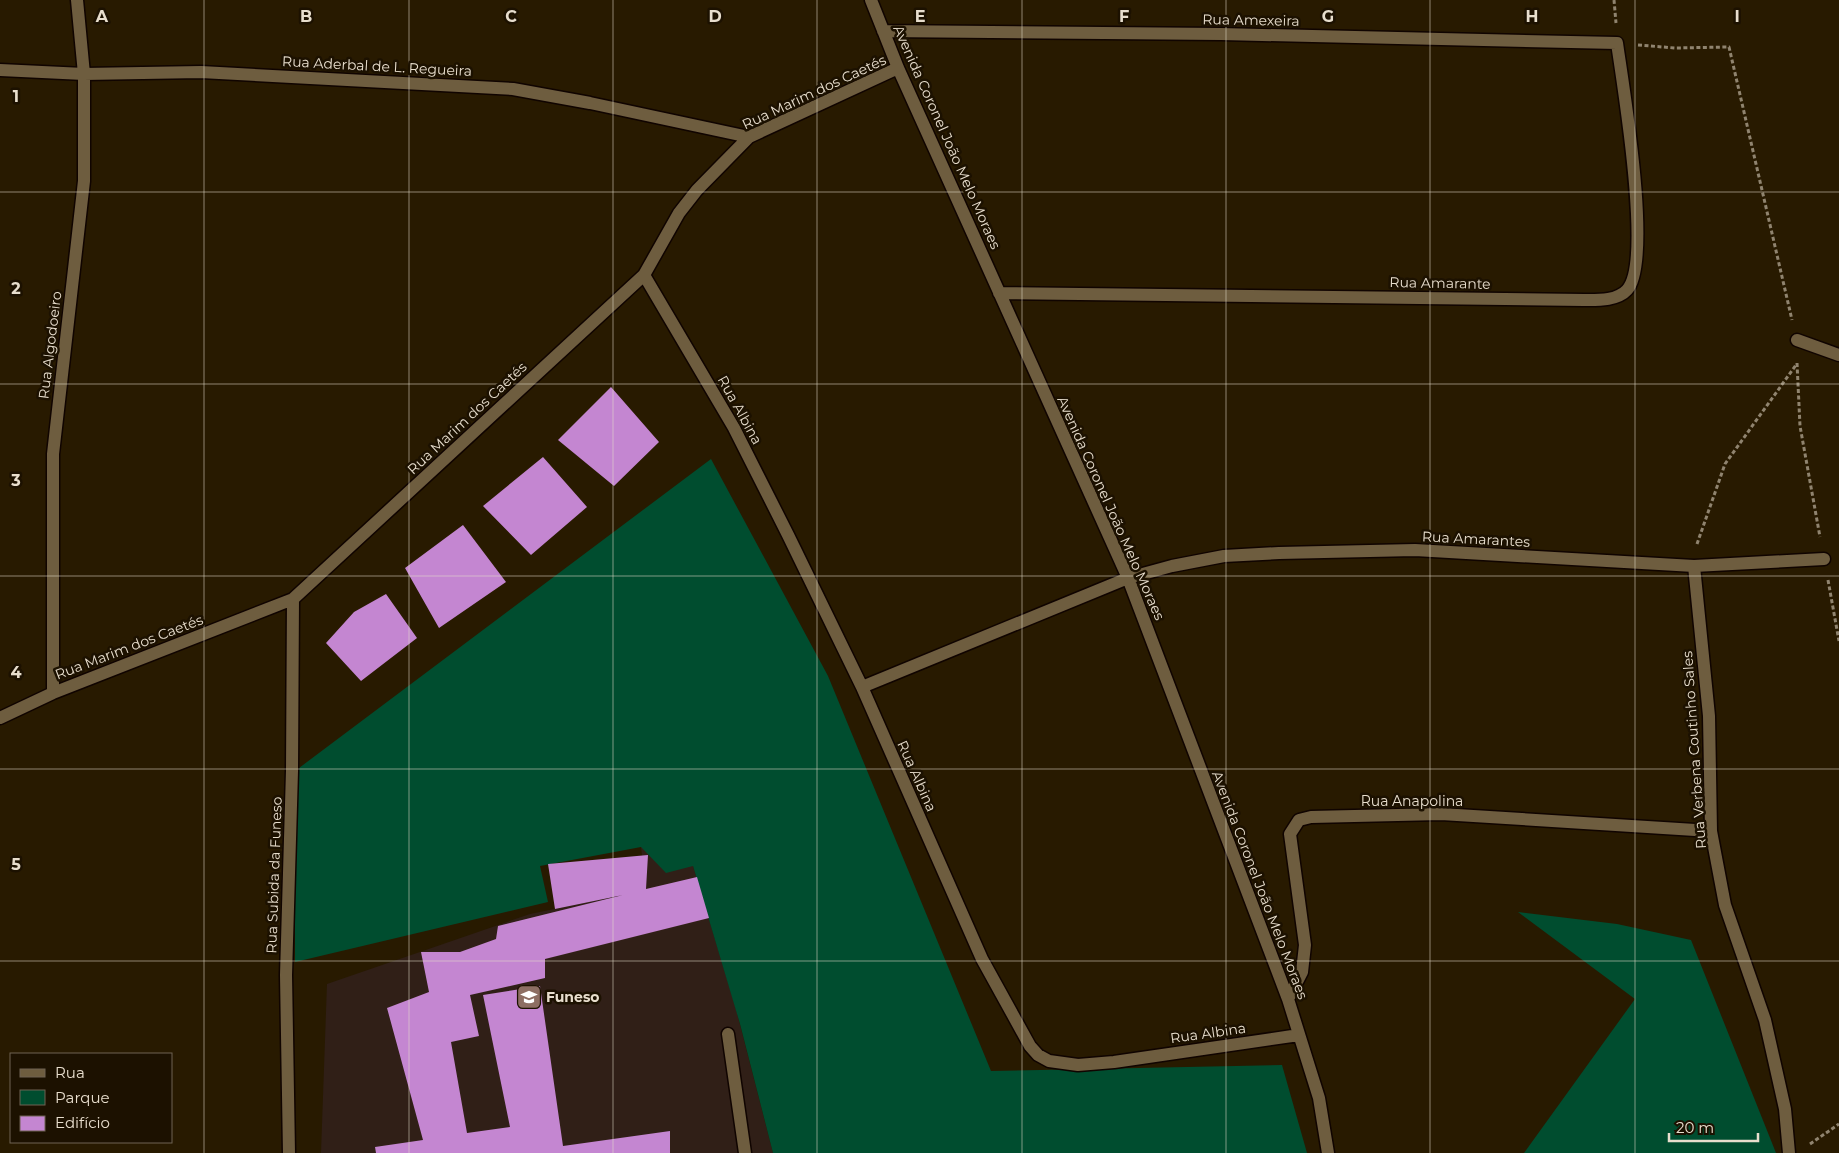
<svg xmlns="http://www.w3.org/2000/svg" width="1839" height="1153" font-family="Montserrat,sans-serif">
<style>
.education{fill:#301f17}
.green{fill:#004d2f}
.building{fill:#c486d1}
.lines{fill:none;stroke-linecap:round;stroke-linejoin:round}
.street-casing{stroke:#100400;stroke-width:15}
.path{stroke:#90846f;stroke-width:3;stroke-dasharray:4 2.5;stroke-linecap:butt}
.street{stroke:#6e5d3f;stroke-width:12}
.grid{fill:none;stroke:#e8decd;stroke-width:1;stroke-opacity:0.55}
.labels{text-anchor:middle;stroke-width:5;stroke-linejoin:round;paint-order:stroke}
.street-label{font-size:14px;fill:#e8decd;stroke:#1c1100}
.poi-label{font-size:14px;font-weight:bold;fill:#e8decd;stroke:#1c1100;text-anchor:start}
.grid-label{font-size:16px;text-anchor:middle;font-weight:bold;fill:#e8decd;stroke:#1c1100;stroke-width:5;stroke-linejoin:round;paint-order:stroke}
</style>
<rect width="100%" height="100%" fill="#281a00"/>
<path class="education" d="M641,847L693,866L736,1009L773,1153H321L327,984L530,914L646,890Z"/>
<path class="green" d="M711,459L828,676L991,1071L1282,1065L1307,1153H773L740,1024L693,866L666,873L641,847L540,866L548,902L295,962V771Z
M1518,912L1617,924L1691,940L1776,1153H1524L1635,999Z"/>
<path class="building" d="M611,387L659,442L614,486L558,440Z
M543,457L587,507L531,555L483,506Z
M463,525L506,582L439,628L405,568Z
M386,594L417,638L361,681L326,643L354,612Z
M648,855L646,889L697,877L709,918L545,959V978L470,995L479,1036L451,1042L467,1133L510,1127L483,995L540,986L563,1146L670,1131V1153H376L375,1147L423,1140L387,1008L429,992L421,952H460L496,939L498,926L623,895L555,909L548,864Z"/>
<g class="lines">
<defs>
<path id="street" d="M871,0L898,68L1128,578L1288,999L1319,1098L1328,1153
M883,31L1221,34L1617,43C1623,86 1653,262 1627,290C1617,301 1597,300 1584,300L999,293
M0,70L84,74L201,72L513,89L590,103L749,137
M644,275L734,428L788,535L862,687L982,959L1030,1046L1038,1055L1049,1061L1078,1065L1114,1062L1299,1035
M1797,340L1839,355
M1694,566L1709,716L1711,831L1725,905L1765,1020L1785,1109L1789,1153
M862,687L1128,578L1172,566L1224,556L1279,553L1415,550L1694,566L1824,559
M53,693V454L84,181V74L77,0
M0,718L53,693L293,599L644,275L679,213L697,190L749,137L898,68
M1288,999L1302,972L1305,945L1290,834L1299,820L1311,817L1441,814L1711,831
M728,1034L745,1153
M289,1153L286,975L292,771L293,599"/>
</defs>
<use href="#street" class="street-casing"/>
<path class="path" d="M1614,0L1616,23
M1638,45L1675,48L1729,47L1792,320
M1797,363L1800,426L1820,537
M1697,544L1725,464L1796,365
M1828,580L1839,641
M1810,1144L1839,1124"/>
<use href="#street" class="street"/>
</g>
<path class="grid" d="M204,0V1153M409,0V1153M613,0V1153M817,0V1153M1022,0V1153M1226,0V1153M1430,0V1153M1635,0V1153M0,192H1839M0,384H1839M0,576H1839M0,769H1839M0,961H1839"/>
<defs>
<symbol id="university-square" viewBox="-11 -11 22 22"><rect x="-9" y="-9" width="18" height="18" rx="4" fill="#8d6e63" stroke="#1c1100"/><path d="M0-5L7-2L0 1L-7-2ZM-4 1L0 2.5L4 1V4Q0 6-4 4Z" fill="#fff"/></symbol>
</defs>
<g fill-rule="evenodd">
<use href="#university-square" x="515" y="983" width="28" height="28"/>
</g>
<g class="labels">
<g class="street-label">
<text transform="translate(1251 20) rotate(1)" y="5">Rua Amexeira</text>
<text transform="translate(377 66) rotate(3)" y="5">Rua Aderbal de L. Regueira</text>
<text transform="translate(814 92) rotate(-25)" y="5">Rua Marim dos Caetés</text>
<text transform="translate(947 137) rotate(66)" y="5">Avenida Coronel João Melo Moraes</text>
<text transform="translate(1440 283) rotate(1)" y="5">Rua Amarante</text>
<text transform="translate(50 345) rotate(-83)" y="5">Rua Algodoeiro</text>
<text transform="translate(740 410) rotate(61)" y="5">Rua Albina</text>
<text transform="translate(467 418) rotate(-43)" y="5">Rua Marim dos Caetés</text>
<text transform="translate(1111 508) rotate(66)" y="5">Avenida Coronel João Melo Moraes</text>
<text transform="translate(1476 539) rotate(3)" y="5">Rua Amarantes</text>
<text transform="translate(129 647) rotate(-21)" y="5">Rua Marim dos Caetés</text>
<text transform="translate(1694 750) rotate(-94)" y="5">Rua Verbena Coutinho Sales</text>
<text transform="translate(917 776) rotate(66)" y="5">Rua Albina</text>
<text x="1412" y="806">Rua Anapolina</text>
<text transform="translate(274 875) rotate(-88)" y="5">Rua Subida da Funeso</text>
<text transform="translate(1260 885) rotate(69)" y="5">Avenida Coronel João Melo Moraes</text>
<text transform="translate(1208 1033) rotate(-8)" y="5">Rua Albina</text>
</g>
<g class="poi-label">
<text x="546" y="1002">Funeso</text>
</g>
</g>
<g class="grid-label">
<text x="102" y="22">A</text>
<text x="306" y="22">B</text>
<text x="511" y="22">C</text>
<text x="715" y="22">D</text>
<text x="920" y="22">E</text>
<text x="1124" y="22">F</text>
<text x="1328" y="22">G</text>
<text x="1532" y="22">H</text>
<text x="1737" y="22">I</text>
<text x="16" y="102">1</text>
<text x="16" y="294">2</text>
<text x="16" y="486">3</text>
<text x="16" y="678">4</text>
<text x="16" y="870">5</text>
</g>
<rect x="10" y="1053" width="162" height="90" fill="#1c1100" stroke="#6e6352"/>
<rect x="20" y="1069" width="25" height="8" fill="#6e5d3f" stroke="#6e6352"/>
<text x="55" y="1078" font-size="15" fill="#e8decd">Rua</text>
<rect x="20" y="1090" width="25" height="15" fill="#004d2f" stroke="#6e6352"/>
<text x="55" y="1103" font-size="15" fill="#e8decd">Parque</text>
<rect x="20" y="1116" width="25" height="15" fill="#c486d1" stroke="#6e6352"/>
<text x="55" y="1128" font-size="15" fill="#e8decd">Edifício</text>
<path d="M1669 1133v8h89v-8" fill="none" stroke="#e8decd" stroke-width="2.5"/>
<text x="1676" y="1133" font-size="15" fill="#e8decd" stroke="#1c1100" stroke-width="4" paint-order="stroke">20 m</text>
</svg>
